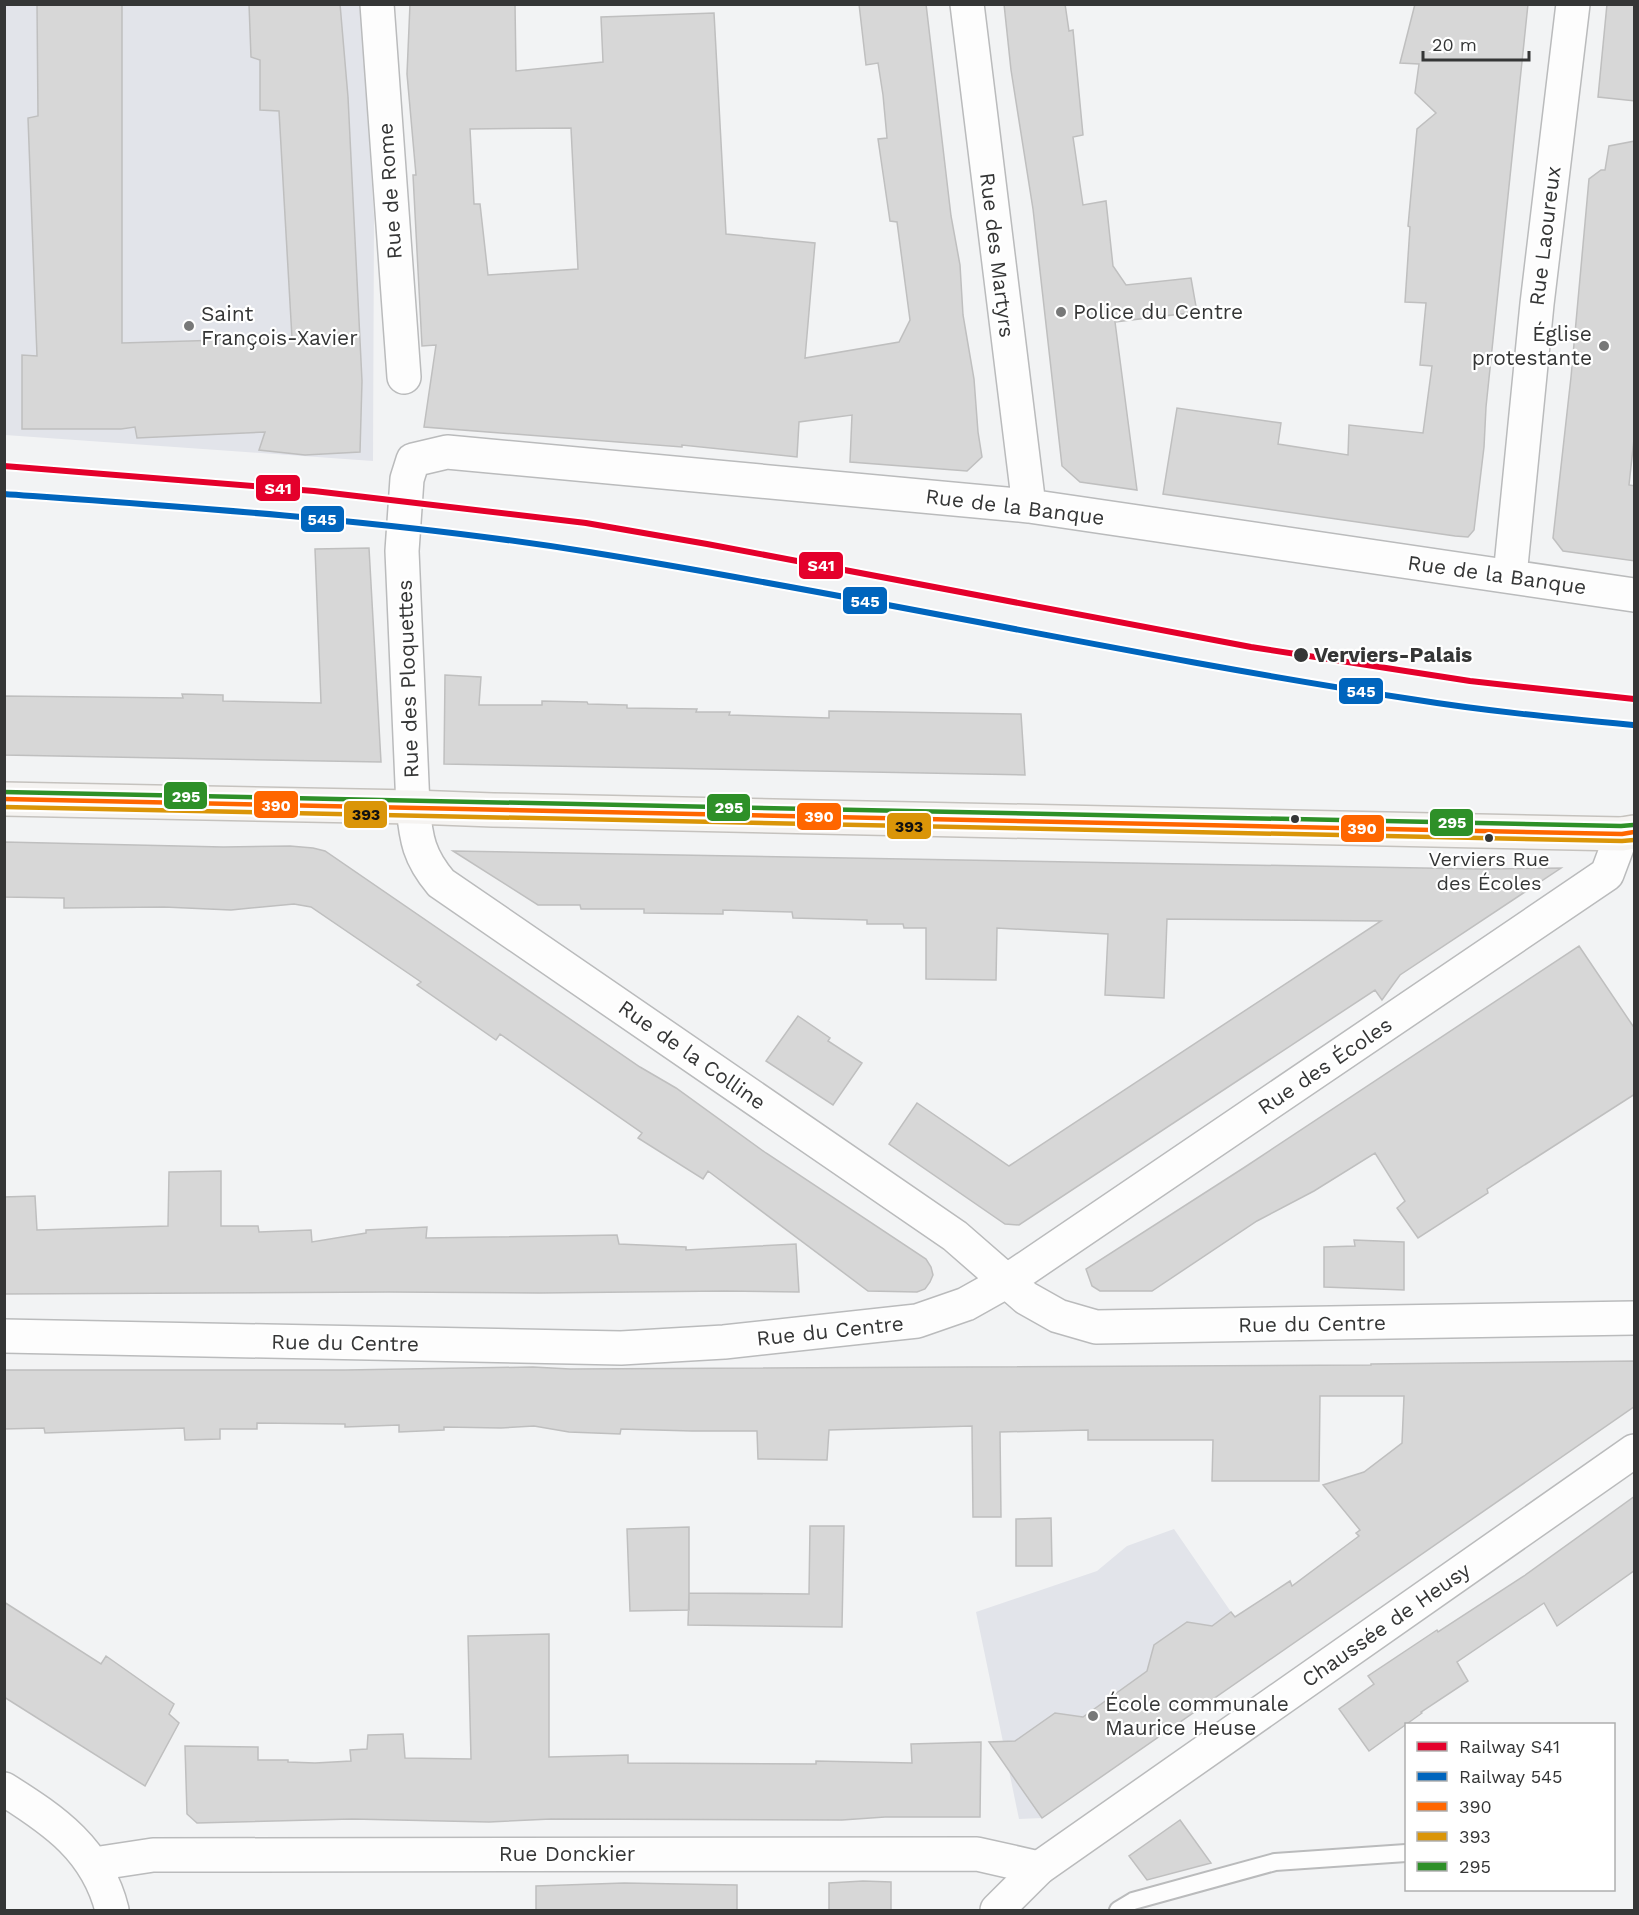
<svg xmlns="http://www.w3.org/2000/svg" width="1639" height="1915" font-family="'Work Sans',sans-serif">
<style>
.built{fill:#e2e4ea}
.building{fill:#d7d7d7;stroke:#bfbfbf;stroke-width:1.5;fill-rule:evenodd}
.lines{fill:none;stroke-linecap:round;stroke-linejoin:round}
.lane-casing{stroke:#babbbc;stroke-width:20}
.street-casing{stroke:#babbbc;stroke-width:36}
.secondary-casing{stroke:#babbbc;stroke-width:36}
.primary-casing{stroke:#c5c2be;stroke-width:36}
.lane{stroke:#fdfdfd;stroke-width:16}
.street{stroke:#fdfdfd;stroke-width:33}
.secondary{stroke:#fdfdfd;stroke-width:33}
.primary{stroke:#f5f3f1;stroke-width:33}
.bus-1-casing{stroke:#fff;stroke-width:9}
.bus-2-casing{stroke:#fff;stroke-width:9}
.bus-3-casing{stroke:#fff;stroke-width:9}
.bus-1{stroke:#f60;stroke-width:4.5}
.bus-2{stroke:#da9508;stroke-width:4.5}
.bus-3{stroke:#2e9028;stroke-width:4.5}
.rail-1-casing{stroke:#fff;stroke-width:10}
.rail-2-casing{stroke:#fff;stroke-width:10}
.rail-1{stroke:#e4002b;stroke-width:6}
.rail-2{stroke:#0065bd;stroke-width:6}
.poi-dot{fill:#777878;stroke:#fff;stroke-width:2}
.stop-dot{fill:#353636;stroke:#fff;stroke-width:2}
.labels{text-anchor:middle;stroke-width:4.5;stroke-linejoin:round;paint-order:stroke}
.bus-label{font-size:20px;fill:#353636;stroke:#fff}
.street-label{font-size:21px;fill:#353636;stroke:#fff}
.poi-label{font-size:21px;fill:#353636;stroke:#fff;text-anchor:start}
.stop-label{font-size:21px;font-weight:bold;fill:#353636;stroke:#fff;text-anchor:start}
.line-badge{stroke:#fff;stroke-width:2}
.badge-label{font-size:16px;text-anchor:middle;font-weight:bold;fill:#fff}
.pale-badge-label{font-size:16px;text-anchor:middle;font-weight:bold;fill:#111}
</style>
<rect width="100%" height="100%" fill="#f2f3f4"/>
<path class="built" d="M4,5H360L374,216L373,461L5,435Z
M1174,1529L1231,1612L1267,1661L1042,1818L1019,1819L976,1612L1097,1571L1127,1546Z"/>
<path class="building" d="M37,4H122V343L292,338L279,111L260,110V60L251,57L249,4H340L348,97L362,381L360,452L305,455L259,450L265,432L137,438L135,427L121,429H22V355L37,356L28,118L38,116Z
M410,4H515L516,71L603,62L601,17L714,13L726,234L815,243L805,358L899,342L910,320L897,222L890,221L878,139L887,138L883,95L878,63L866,65L859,4H926L951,216L960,265L963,315L974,379L978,432L982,457L967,471L850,462L852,415L799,422L797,457L682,445V447L424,427L436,345L422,346L413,175H416L407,74ZM571,128L578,269L488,275L480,204H474L470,129Z
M1004,4H1065L1069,31L1073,30L1083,135L1073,137L1083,205L1106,201L1113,266L1126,285L1191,278L1197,312L1115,322L1137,490L1080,482L1062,466L1033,209L1011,70Z
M1415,4H1528L1486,407L1484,447L1474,530L1468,537L1455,536L1163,494L1177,408L1281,423L1278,444L1348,455L1349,425L1423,433L1432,366L1420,365L1426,303L1405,302L1410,227L1408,226L1417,129L1436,113L1415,93L1419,64L1400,63Z
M1607,4H1635V101L1598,97Z
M1635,141V430L1629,485L1635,486V561L1563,551L1553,538L1571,377L1589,179L1601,170H1605L1609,146Z
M369,548L381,762L4,755V696L183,698L182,694L223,695V701L321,703L315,549Z
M445,675L481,677L479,705H542V701L587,702L588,704L627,705V708L697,709L696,712H730L729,715L829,718V711L1021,714L1025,775L444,764Z
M4,842L223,847L290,846L313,848L325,851L640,1067L676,1088L766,1153L926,1259L931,1267L933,1275L930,1282L925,1289L917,1292L868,1291L708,1171L703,1179L638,1138L642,1133L500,1034L496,1040L417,985L421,982L311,907L294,904L231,910L164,907L64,908V898L4,897Z
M453,851L1478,869L1561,868L1400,975L1382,1000L1375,990L1019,1225L1005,1224L889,1144L917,1103L1009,1166L1381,921L1167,919L1164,998L1105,995L1108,934L997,928L996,980L926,979V928H904L903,924H867V920L793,918L792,912L723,910V914L644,913V909H581L580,905H538Z
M1579,946L1635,1029V1094L1487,1189L1488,1193L1418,1238L1397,1208L1405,1201L1375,1153L1314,1191L1257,1221L1152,1291H1100L1092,1286L1086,1269L1245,1167Z
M798,1016L830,1038L828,1041L862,1063L833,1105L766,1061Z
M221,1171V1226H258L259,1232L311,1230L312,1242L366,1233V1230L427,1227L426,1238L617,1235L619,1244L686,1247V1250L796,1244L799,1292L724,1291L539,1293L389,1292L4,1294V1197L35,1196L37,1230L168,1226L169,1172Z
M1354,1240L1404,1242V1290L1324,1287V1247L1355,1246Z
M1635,1361V1406L1042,1818L989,1742L1015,1741L1055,1713L1083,1717L1147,1671L1154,1645L1187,1622L1212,1626L1231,1612L1235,1617L1290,1581L1292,1586L1359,1536L1356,1533L1360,1530L1323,1485L1364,1472L1402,1443L1404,1396H1320L1319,1481H1212L1213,1440H1088V1430L1000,1432L1001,1517H973L972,1426L829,1430L827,1460L758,1459L757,1431H692L621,1429L620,1434L569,1432L534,1426L501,1428L444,1427V1430L399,1432V1425L345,1427V1424L257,1423V1429H220V1439L185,1440L184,1428L45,1433L44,1428L4,1429V1370H345L533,1367L570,1369L1371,1365V1364Z
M1635,1496V1570L1557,1626L1544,1603L1457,1662L1468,1681L1421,1712L1422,1713L1369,1751L1339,1709L1374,1684L1368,1676L1437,1630L1438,1632L1524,1576Z
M1051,1518L1052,1566H1016V1519Z
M810,1526H844L842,1627L688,1625L689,1593L809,1594Z
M689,1527V1610L630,1611L627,1529Z
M4,1602L101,1664L106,1656L174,1704L169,1714L179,1723L145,1786L4,1697Z
M549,1634V1757L628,1755V1763L816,1764V1761L912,1763L911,1744L981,1742L980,1817H885L842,1820L551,1819L489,1822L352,1819L197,1823L187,1814L185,1746L258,1747V1760H288V1762L315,1763L351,1761L350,1750L367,1749L368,1735L403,1734L405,1758L471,1759L468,1636Z
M1180,1820L1211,1863L1147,1880L1129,1856Z
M863,1881L891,1882V1911H829V1883Z
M624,1883L737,1885V1911H536V1886Z"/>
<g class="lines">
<defs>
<path id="lane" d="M1118,1910L1133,1901L1275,1862L1406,1853"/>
<path id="street" d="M377,4L404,377
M967,4L1029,506
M1510,576L1537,304L1573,4
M1634,595L1029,506L447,452L413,460L407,479L402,551L413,807C416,839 419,857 441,883L955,1236L1026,1298L1058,1316L1096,1327L1634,1318
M4,1336L621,1348L724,1342L917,1321L966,1304L1007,1281L1607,874L1622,834
M4,1789C55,1821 97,1850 112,1910
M94,1864L153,1855L977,1854L1039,1868"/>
<path id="secondary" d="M997,1910L1039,1868L1634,1451"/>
<path id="primary" d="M4,799L413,807L493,810L1622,834L1634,832"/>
</defs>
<use href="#lane" class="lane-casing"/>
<use href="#street" class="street-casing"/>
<use href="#secondary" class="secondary-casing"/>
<use href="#primary" class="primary-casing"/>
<use href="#lane" class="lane"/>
<use href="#street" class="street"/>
<use href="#secondary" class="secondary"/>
<use href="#primary" class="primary"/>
<defs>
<path id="bus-1" d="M4,799L1622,834L1634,832"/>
<path id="bus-2" d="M4,807L1622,841L1634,840"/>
<path id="bus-3" d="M4,792L1621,826L1633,825"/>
</defs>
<use href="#bus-1" class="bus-1-casing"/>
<use href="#bus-2" class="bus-2-casing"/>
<use href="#bus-3" class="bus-3-casing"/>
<use href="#bus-1" class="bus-1"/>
<use href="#bus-2" class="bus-2"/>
<use href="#bus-3" class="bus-3"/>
<defs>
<path id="rail-1" d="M4,466L314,491L586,523L707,544L1251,647L1470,681L1634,699"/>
<path id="rail-2" d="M4,494C200,508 395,521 589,552C864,596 1136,657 1411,699C1485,711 1559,718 1633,725"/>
</defs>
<use href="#rail-1" class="rail-1-casing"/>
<use href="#rail-2" class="rail-2-casing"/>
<use href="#rail-1" class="rail-1"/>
<use href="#rail-2" class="rail-2"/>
</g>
<g class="poi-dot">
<circle cx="1061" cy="312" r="6"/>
<circle cx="189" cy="326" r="6"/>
<circle cx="1604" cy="346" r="6"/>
<circle cx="1093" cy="1716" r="6"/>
</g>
<g class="stop-dot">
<circle cx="1301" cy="655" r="8"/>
<circle cx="1295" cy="819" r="5"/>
<circle cx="1489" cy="838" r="5"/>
</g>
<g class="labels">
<g class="bus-label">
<text x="1489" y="866">Verviers Rue<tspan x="1489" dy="24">des Écoles</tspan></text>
</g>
<g class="street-label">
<text transform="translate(390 191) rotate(-94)" y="7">Rue de Rome</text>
<text transform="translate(1545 236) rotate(-83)" y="7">Rue Laoureux</text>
<text transform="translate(997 255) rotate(83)" y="7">Rue des Martyrs</text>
<text transform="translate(1015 507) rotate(7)" y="7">Rue de la Banque</text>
<text transform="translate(1497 575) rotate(8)" y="7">Rue de la Banque</text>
<text transform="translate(408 679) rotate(-92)" y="7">Rue des Ploquettes</text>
<text transform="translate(692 1055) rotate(35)" y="7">Rue de la Colline</text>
<text transform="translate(1325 1066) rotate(-34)" y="7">Rue des Écoles</text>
<text transform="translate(1312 1324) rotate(-1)" y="7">Rue du Centre</text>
<text transform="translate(830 1331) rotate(-6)" y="7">Rue du Centre</text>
<text transform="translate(345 1343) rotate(1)" y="7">Rue du Centre</text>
<text transform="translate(1386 1625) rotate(-35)" y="7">Chaussée de Heusy</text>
<text x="567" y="1861">Rue Donckier</text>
</g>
<g class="poi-label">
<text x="1073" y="319">Police du Centre</text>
<text x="201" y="321">Saint<tspan x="201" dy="24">François-Xavier</tspan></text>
<text x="1592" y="341" text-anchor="end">Église<tspan x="1592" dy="24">protestante</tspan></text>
<text x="1105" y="1711">École communale<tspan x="1105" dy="24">Maurice Heuse</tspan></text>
</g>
<g class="stop-label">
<text x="1314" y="662">Verviers-Palais</text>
</g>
</g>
<g class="line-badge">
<rect x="255" y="474" width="46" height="28" rx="6" fill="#e4002b"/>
<rect x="300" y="505" width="45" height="28" rx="6" fill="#0065bd"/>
<rect x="798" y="551" width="46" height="29" rx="6" fill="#e4002b"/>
<rect x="842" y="586" width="46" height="29" rx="6" fill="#0065bd"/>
<rect x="1338" y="677" width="46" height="28" rx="6" fill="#0065bd"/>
<rect x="163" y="781" width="45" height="29" rx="6" fill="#2e9028"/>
<rect x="253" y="790" width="46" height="29" rx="6" fill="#f60"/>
<rect x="706" y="793" width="45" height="29" rx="6" fill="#2e9028"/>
<rect x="343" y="800" width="45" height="29" rx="6" fill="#da9508"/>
<rect x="796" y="802" width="46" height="29" rx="6" fill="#f60"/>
<rect x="1429" y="808" width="45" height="29" rx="6" fill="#2e9028"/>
<rect x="886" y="812" width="46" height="28" rx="6" fill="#da9508"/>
<rect x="1340" y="814" width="45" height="29" rx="6" fill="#f60"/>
</g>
<g class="badge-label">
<text x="278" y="494">S41</text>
<text x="322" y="525">545</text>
<text x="821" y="571">S41</text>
<text x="865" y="607">545</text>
<text x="1361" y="697">545</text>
<text x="186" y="802">295</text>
<text x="276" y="811">390</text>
<text x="729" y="813">295</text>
<text x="819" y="822">390</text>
<text x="1452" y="828">295</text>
<text x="1362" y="834">390</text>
</g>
<g class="pale-badge-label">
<text x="366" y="820">393</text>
<text x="909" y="832">393</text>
</g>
<rect width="1639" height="1915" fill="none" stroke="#353636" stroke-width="12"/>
<rect x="1405" y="1723" width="210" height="168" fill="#ffffff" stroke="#aeafaf" stroke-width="1.5"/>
<rect x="1417" y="1742" width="30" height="9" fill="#e4002b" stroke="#aeafaf" stroke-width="1.5"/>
<text x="1459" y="1753" font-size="18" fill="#353636">Railway S41</text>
<rect x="1417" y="1772" width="30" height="9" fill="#0065bd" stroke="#aeafaf" stroke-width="1.5"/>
<text x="1459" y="1783" font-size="18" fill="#353636">Railway 545</text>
<rect x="1417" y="1802" width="30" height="9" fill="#ff6600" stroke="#aeafaf" stroke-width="1.5"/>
<text x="1459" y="1813" font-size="18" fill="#353636">390</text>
<rect x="1417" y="1832" width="30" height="9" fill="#da9508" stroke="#aeafaf" stroke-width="1.5"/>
<text x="1459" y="1843" font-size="18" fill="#353636">393</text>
<rect x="1417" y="1862" width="30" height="9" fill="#2e9028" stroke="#aeafaf" stroke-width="1.5"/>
<text x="1459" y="1873" font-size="18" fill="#353636">295</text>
<path d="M1423 51v9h106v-9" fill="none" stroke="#353636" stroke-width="3"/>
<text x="1432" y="51" font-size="18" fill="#353636" stroke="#ffffff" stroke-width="4.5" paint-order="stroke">20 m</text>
</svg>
